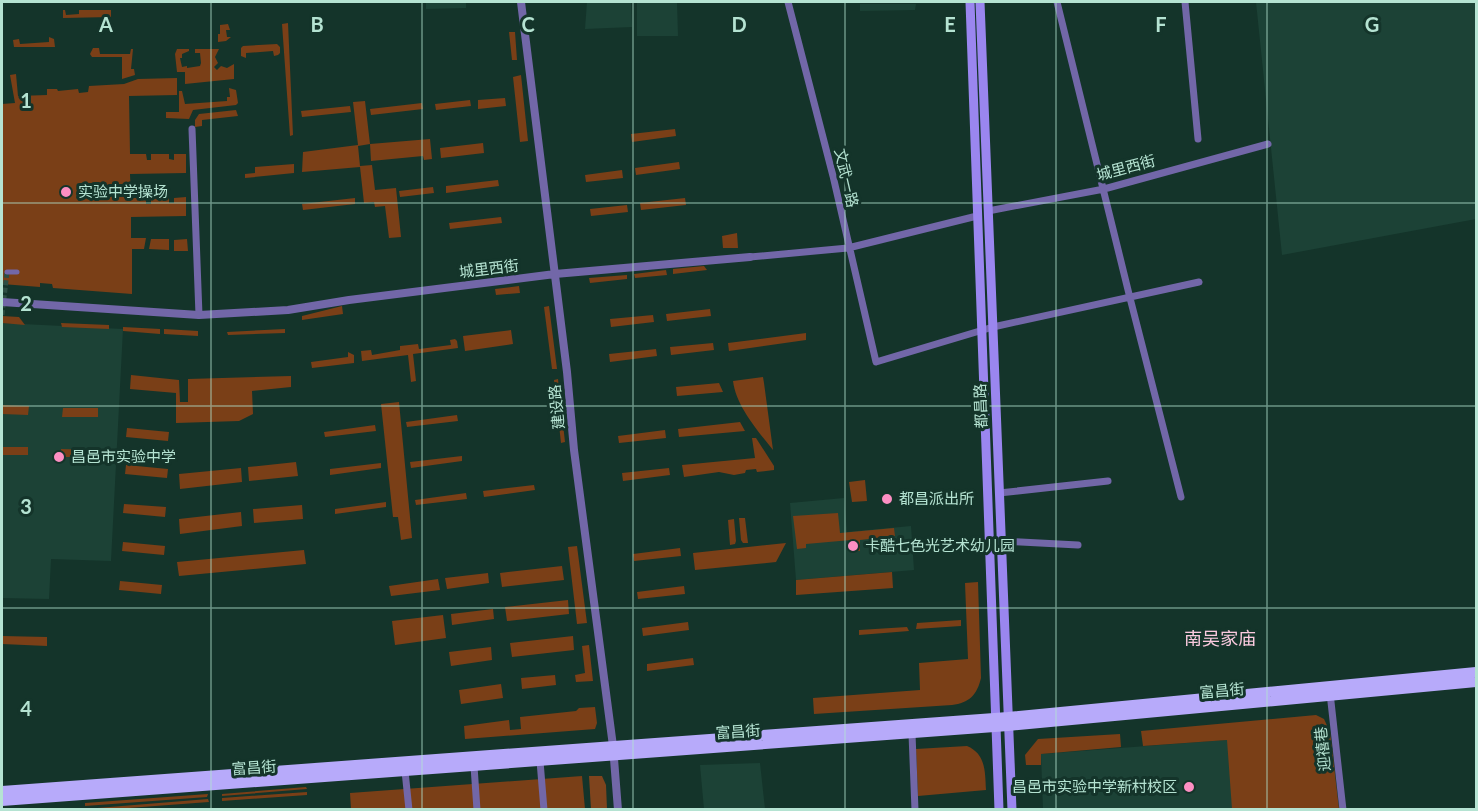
<svg xmlns="http://www.w3.org/2000/svg" width="1478" height="811" font-family="Lato,'Noto Sans SC',sans-serif">
<style>
.built{fill:#1c4236}
.green{fill:#7a3f17}
.forest{fill:#7f441d}
.lines{fill:none;stroke-linecap:round;stroke-linejoin:round}
.pedestrian-tunnel{stroke:#2c4e43;stroke-width:5;stroke-dasharray:5 2.5;stroke-linecap:butt}
.pedestrian{stroke:#7267a8;stroke-width:5}
.minor{stroke:#7267a8;stroke-width:7}
.tertiary{stroke:#7267a8;stroke-width:8}
.secondary{stroke:#9a86ef;stroke-width:9}
.primary{stroke:#b7aafa;stroke-width:10}
.grid{fill:none;stroke:#b5e3d2;stroke-width:1.5;stroke-opacity:0.55}
.poi-dot{fill:#fc8fc3;stroke:#14342a;stroke-width:2}
.labels{text-anchor:middle;stroke-width:6;stroke-linejoin:round;paint-order:stroke}
.street-label{font-size:15px;fill:#b5e3d2;stroke:#14342a}
.poi-label{font-size:15px;fill:#b5e3d2;stroke:#14342a;text-anchor:start}
.quarter-label{font-size:18px;fill:#facade;stroke:#14342a}
.grid-label{font-size:20px;text-anchor:middle;font-weight:bold;fill:#b5e3d2;stroke:#14342a;stroke-width:6;stroke-linejoin:round;paint-order:stroke}
</style>
<rect width="100%" height="100%" fill="#14342a"/>
<path class="built" d="M426,2H466V8L426,9Z
M587,2H631L632,27L585,29Z
M637,2H677L678,36H637Z
M1256,2H1476V219L1282,255Z
M860,4H916L915,10L860,11Z
M2,323L123,329L111,561L51,559L49,599L2,598Z
M844,498L847,532L911,526L914,570L796,580L790,503Z
M1330,732L1339,809H1043L1041,754Z
M760,763L765,809H704L700,765Z"/>
<path class="green" d="M63,10H65L66,15L79,14V10H111V17L63,18Z
M288,23L293,135L290,136L282,24Z
M228,24L230,30H226L227,37H231L226,41L218,42V34H220V25Z
M509,32H515L517,60H512Z
M49,37L54,39L55,47H14L13,40L19,39L20,44L49,42Z
M277,44L280,47V53L278,55L274,56L273,51L246,53V58L241,56V48L243,46Z
M93,48H99L100,54H130L131,49H133L131,69H134L135,75L122,79V57H92L90,54Z
M177,49H189V51L182,54V58H180L182,67L187,66V68L200,66L201,63L200,53H195V49H219L215,57L218,63L214,67L217,70L221,66L227,68L234,64V79L185,84V72H177L175,54Z
M16,74L18,96L47,95V89H57L58,91L78,89L79,93L88,92L89,86L124,84L138,79L177,78V95L129,96L130,154H146L147,160H151V154H169V159L174,160V154H186V173L130,174L131,198H146V204H151V198H169V203H174V198L186,197V216L131,217V238H146L144,249H132V294L53,288L52,284L40,283V287L2,284V104L15,103L10,75Z
M521,75L528,141L520,142L513,77Z
M229,88L236,90L238,103L236,105L193,110L189,119L166,118V112H179V91H182L185,104L227,101V97H230Z
M505,98L506,106L478,109V100Z
M470,100L471,106L436,110L435,104Z
M365,101L370,144L430,139L432,159L424,160L423,156L371,161L370,144L358,146L360,166L372,165L375,190L396,188L401,237L389,238L385,206L375,207L374,202L364,203L360,167L302,172L303,152L358,145L353,102Z
M422,103L423,109L371,115L370,109Z
M350,106L351,112L302,117L301,111Z
M236,110L238,116L202,120V126L195,127V120L199,114Z
M675,129L676,136L632,142L631,134Z
M483,143L484,153L441,158L440,148Z
M679,162L680,169L636,175L635,168Z
M294,164V173L245,178V174L255,173V167Z
M622,170L623,178L586,182L585,175Z
M498,180L499,186L446,193V186Z
M433,187L434,193L400,197L399,191Z
M355,198V204L303,210L302,204Z
M685,198L686,205L641,210L640,203Z
M627,205L628,212L591,216L590,209Z
M501,217L502,223L450,229L449,223Z
M737,233L738,248H723L722,236Z
M151,239H169V250L149,249Z
M187,239L188,251H174V240Z
M704,266L707,270L673,274V269Z
M666,270L667,275L635,278L634,274Z
M627,275V279L590,283L589,278Z
M519,286L520,293L496,295L495,289Z
M342,306L343,314L302,320V316Z
M549,306L557,369H552L544,307Z
M710,309L711,316L667,321L666,314Z
M653,315L654,322L611,327L610,319Z
M2,316L19,317L25,325L2,323Z
M61,323L109,325V329L62,327Z
M123,327L160,329V334L123,331Z
M164,329L198,331V336L164,334Z
M285,329V333L228,335L227,332Z
M511,330L513,344L465,351L463,336Z
M806,333V340L729,351L728,343Z
M455,339L457,341L458,348L413,354L416,381L411,382L408,355L362,361L361,351L371,350L372,355L400,350V346L418,344L419,349L451,345L450,340Z
M713,343L714,350L671,355L670,347Z
M656,349L657,356L610,362L609,354Z
M348,352L354,355V363L312,368L311,362L348,357Z
M131,375L179,380L180,402H188V379L291,376V387L252,391L253,414L239,421L176,423V393L130,389Z
M763,377L764,383L773,450C758,431 736,406 733,381Z
M558,379L565,442L561,443L554,380Z
M719,383L723,392L677,396L676,387Z
M399,402L412,538L401,540L398,517H393L381,404Z
M2,405L29,406L28,415L2,414Z
M63,408H98V417H62Z
M457,415L458,421L407,427L406,422Z
M740,422L745,431L679,437L678,429Z
M375,425L376,431L325,437L324,432Z
M127,428L169,432L168,441L126,437Z
M665,430L666,438L619,443L618,436Z
M752,438H756L774,466V470L757,472L756,469L746,470L745,473L734,475L719,472L684,477L682,465L755,458Z
M2,447H28V455H2Z
M61,449L96,450V457H61Z
M462,456V461L411,468L410,462Z
M296,462L298,476L249,481L248,467Z
M381,463V468L330,475V469Z
M126,465L168,469L167,478L125,474Z
M241,468L242,482L180,489L179,474Z
M669,468L670,475L623,481L622,473Z
M865,480L867,501L852,502L849,482Z
M534,485L535,490L484,497L483,491Z
M466,493L467,499L416,505L415,500Z
M386,502V507L335,514V509Z
M124,504L166,507L165,517L123,513Z
M302,505L303,519L254,523L253,509Z
M241,512L242,526L180,534L179,519Z
M838,513L840,533L894,528L895,536L860,540V551H854L851,540L806,544V548L797,549L793,516Z
M739,518H745L748,543H743L741,540Z
M734,519L736,541L735,544L730,545L728,520Z
M123,542L165,546L164,555L122,551Z
M786,543L776,562L695,570L693,553Z
M577,546L587,623L577,624L568,547Z
M680,548L681,556L634,561L633,554Z
M304,550L306,564L179,576L177,562Z
M562,566L564,580L502,587L500,573Z
M892,572L893,588L796,595V580Z
M488,573L489,583L447,589L445,578Z
M438,579L440,590L391,596L389,586Z
M120,581L162,585L161,594L119,590Z
M978,582L981,678C977,695 969,703 952,705L814,714L813,698L920,690L919,663L968,659L965,583Z
M684,586L685,594L638,599L637,592Z
M568,600L569,614L507,621L505,607Z
M493,609L494,619L452,625L451,614Z
M443,615L446,638L395,645L392,621Z
M961,620V626L916,629L917,623Z
M688,622L689,630L643,636L642,628Z
M907,627L909,631L859,635V630Z
M2,636L47,637V646L2,644Z
M573,636L574,650L512,657L510,643Z
M589,645L593,681L576,682L575,675L585,673L582,646Z
M491,647L492,660L451,666L449,652Z
M693,658L694,665L647,671V664Z
M555,675L556,685L522,689L521,678Z
M501,684L503,698L461,704L459,690Z
M595,707L597,723L595,729L465,739L464,726L509,720L510,730L521,729L520,717L576,711L579,708Z
M1316,715L1324,719L1330,732L1339,809H1232L1227,740L1143,746L1141,731Z
M1120,734L1121,747L1041,754V765H1026L1025,755L1038,739Z
M967,746C986,754 985,772 986,790L918,796L916,749Z
M582,776L585,809H351L350,793Z
M306,787L307,789L222,796V794Z
M307,792V795L222,801V798Z
M208,794L207,797L85,806V803Z
M208,799L209,802L115,809H85Z"/>
<path class="forest" d="M589,776H602L606,785L607,809H591Z"/>
<g class="lines">
<path class="pedestrian-tunnel" d="M2,315L7,272"/>
<path class="pedestrian" d="M7,272H17"/>
<path class="minor" d="M788,2L833,176L876,362L993,327L1199,282
M1057,2L1130,298L1181,497
M1185,2L1198,139
M192,129L199,315
M988,211L1104,189L1268,144
M750,257L848,248L977,216
M999,493L1108,481
M1001,541L1078,545
M1330,693L1343,810
M912,734L915,810
M540,761L544,810
M474,766L477,810
M405,771L409,810"/>
<path class="tertiary" d="M521,2L567,372L574,450L613,746L618,810
M2,302L199,315L288,310L349,300L555,274L750,257"/>
<path class="secondary" d="M970,2L999,810
M980,2L1012,810"/>
<path class="primary" d="M2,791L1008,717L1476,672
M2,801L1008,726L1476,682"/>
</g>
<path class="grid" d="M211,2V810M422,2V810M633,2V810M845,2V810M1056,2V810M1267,2V810M2,203H1476M2,406H1476M2,608H1476"/>
<g class="poi-dot">
<circle cx="66" cy="192" r="6"/>
<circle cx="59" cy="457" r="6"/>
<circle cx="887" cy="499" r="6"/>
<circle cx="853" cy="546" r="6"/>
<circle cx="1189" cy="787" r="6"/>
</g>
<g class="labels">
<g class="street-label">
<text transform="translate(1126 168) rotate(-15)" y="5">城里西街</text>
<text transform="translate(846 178) rotate(77)" y="5">文武一路</text>
<text transform="translate(489 269) rotate(-7)" y="5">城里西街</text>
<text transform="translate(981 406) rotate(-92)" y="5">都昌路</text>
<text transform="translate(557 407) rotate(-96)" y="5">建设路</text>
<text transform="translate(1222 691) rotate(-5)" y="5">富昌街</text>
<text transform="translate(738 732) rotate(-4)" y="5">富昌街</text>
<text transform="translate(1323 749) rotate(-96)" y="5">迎禧巷</text>
<text transform="translate(254 768) rotate(-4)" y="5">富昌街</text>
</g>
<g class="poi-label">
<text x="78" y="197">实验中学操场</text>
<text x="71" y="462">昌邑市实验中学</text>
<text x="899" y="504">都昌派出所</text>
<text x="865" y="551">卡酷七色光艺术幼儿园</text>
<text x="1177" y="792" text-anchor="end">昌邑市实验中学新村校区</text>
</g>
<g class="quarter-label">
<text x="1220" y="645">南吴家庙</text>
</g>
</g>
<g class="grid-label">
<text x="106" y="32">A</text>
<text x="317" y="32">B</text>
<text x="528" y="32">C</text>
<text x="739" y="32">D</text>
<text x="950" y="32">E</text>
<text x="1161" y="32">F</text>
<text x="1372" y="32">G</text>
<text x="26" y="108">1</text>
<text x="26" y="311">2</text>
<text x="26" y="514">3</text>
<text x="26" y="716">4</text>
</g>
<rect width="1478" height="811" fill="none" stroke="#b5e3d2" stroke-width="6"/>
</svg>
